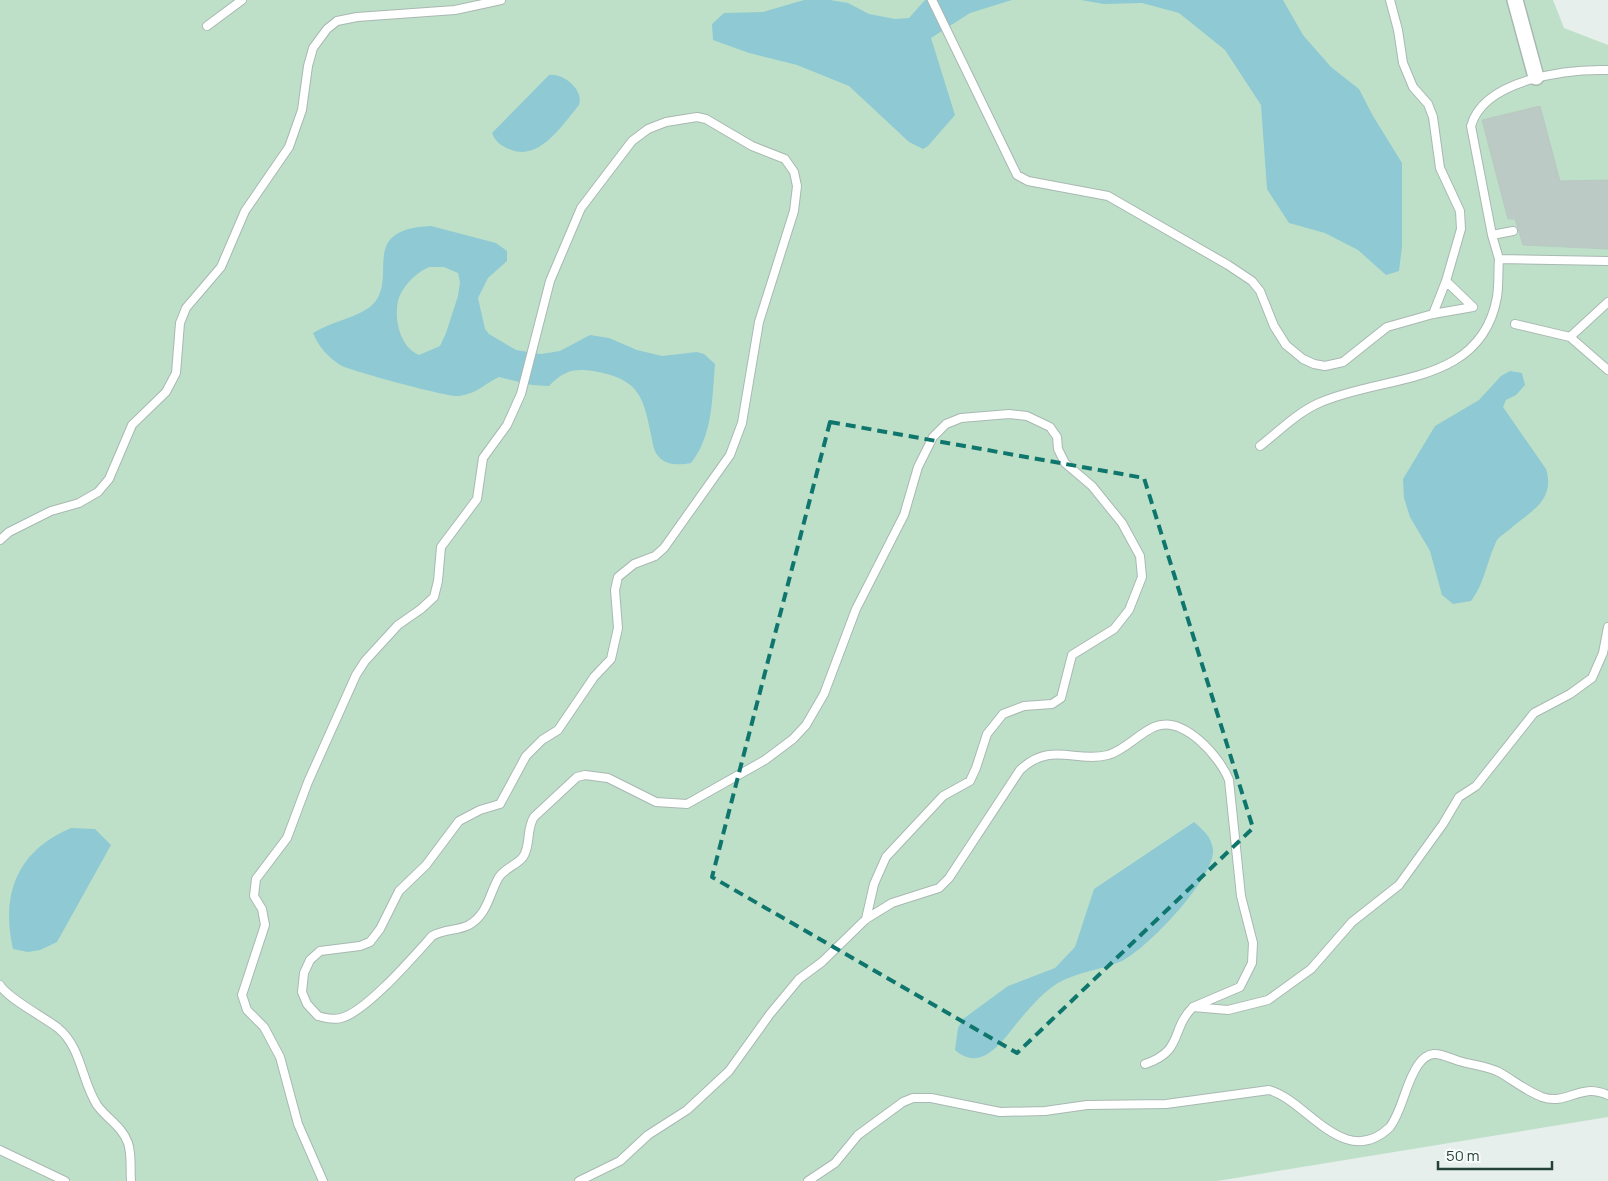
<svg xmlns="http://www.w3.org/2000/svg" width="1608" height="1181" font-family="Manrope,sans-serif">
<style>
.green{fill:#bfe0c8}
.water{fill:#8ec9d4;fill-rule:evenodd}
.building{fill:#bbcac4;stroke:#b8c9c2}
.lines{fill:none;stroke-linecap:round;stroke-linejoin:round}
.lane-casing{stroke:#a8b8b2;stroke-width:10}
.street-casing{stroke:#a8b8b2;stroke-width:18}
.lane{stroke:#fff;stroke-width:8}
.street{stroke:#fff;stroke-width:15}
.marked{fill:none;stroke:#0f766e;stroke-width:4;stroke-dasharray:10 6;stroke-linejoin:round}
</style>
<rect width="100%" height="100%" fill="#e6efeb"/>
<path class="green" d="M0,0H1553L1564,28L1608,45V1117L1217,1181H0Z"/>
<path class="water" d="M804,0H830L848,3L869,14L895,19L909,18L925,0H1012L970,13L931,38L955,115L928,146L923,149L909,142L849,86L797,65L749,53L713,40L712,24L724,13L763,12Z
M1081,0H1283L1303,35L1331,67L1359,89L1373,116L1402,163V247L1399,271L1386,275L1358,250L1325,233L1289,223L1267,189L1261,105L1225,50L1179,13L1142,3L1104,4Z
M549,75C563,73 584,89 579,105C563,124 539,163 509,149C501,146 495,141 492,133Z
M431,226L496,243L507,251V261L488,278L478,298L485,329L489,334L516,350L541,354L560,351L590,335L609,338L637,350L662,356L697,352L704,354L715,364C712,399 713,435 691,463C680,465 667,466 659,457C653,451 653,443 651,435C643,394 638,379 593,371C574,368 563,371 549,386L532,385L499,377C482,385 479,393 458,396C447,397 351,371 340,365C328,357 318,346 313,333C331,322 355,318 370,307C402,281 354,229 431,226ZM429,267H444L458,273L460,282L458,296L446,333L440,346L419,355C400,347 394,320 398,301C402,286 416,273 429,267Z
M1510,371L1522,373L1525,385L1516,395L1506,400L1503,407L1546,469C1556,501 1529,512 1509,530C1505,533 1500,536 1497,540C1487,560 1485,583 1471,601L1453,604L1442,595L1430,551L1410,517L1404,498L1403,479L1435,426L1479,400L1501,376Z
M1194,822C1203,830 1211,836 1213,849C1216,877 1147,949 1122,961C1101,970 1077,972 1058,983C1043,992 1028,1010 1017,1023C1002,1042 981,1073 955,1050L958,1028L963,1019L1008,986L1055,968L1075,947L1094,889Z
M71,828L95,829L111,845L57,942L40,950L28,952L13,949C0,892 19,850 71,828Z"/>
<path class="building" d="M1540,106L1560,181L1608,180V249L1523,245L1515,219H1508L1482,120Z"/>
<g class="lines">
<defs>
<path id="lane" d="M932,0L1017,175L1028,181L1108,196L1228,265L1252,281L1260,291L1274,326L1286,345L1303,359L1314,364L1325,366L1343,362L1387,327L1433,314L1473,307
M1390,0L1398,30L1403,63L1413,87L1428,104L1433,117L1440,168L1460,211L1461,229L1446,281
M207,26L242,0
M1513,231L1492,235L1471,126C1484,79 1567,69 1608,70
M1492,235L1499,259L1608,261
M1433,314L1446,281L1473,307
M1515,324L1570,337L1608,370
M1570,337L1608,302
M1260,446C1278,432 1298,412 1319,403C1384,374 1481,387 1497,297C1499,284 1498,271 1499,259
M0,540L9,532L51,511L79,503L98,492L109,479L132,425L166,392L176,373L180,323L186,308L221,267L245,211L289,147L302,110L308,66L313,48L327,29L337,21L357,17L455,10L501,0
M0,985C7,998 44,1017 58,1028C82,1048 81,1080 97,1105C107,1119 122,1126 128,1143C132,1155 130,1168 131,1181
M1145,1064C1184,1051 1170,1030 1193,1007L1228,1010L1268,1000L1311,969L1352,922L1399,885L1443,824L1459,797L1476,786L1534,713L1570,694L1592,678L1603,653L1608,627
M0,1150L65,1181
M323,1181L298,1124L280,1057L264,1027L247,1010L242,995L265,925L262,909L254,896L256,879L287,838L308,782L356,675L365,661L398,625L421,609L434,597L438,581L441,547L477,499L483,458L507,425L521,394L550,281L581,208L632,141L648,129L666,122L697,117L706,119L752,146L785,159L794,172L797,186L794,211L759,322L742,423L730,455L664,548L655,556L634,564L618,577L615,590L618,628L611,659L594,677L558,730L542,740L526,756L500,804L480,810L459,821L426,865L399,891L380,929L370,942L360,946L320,951L310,960L304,973L302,992L307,1004L318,1016C325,1018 333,1020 341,1018C366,1012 414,956 432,936C444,929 457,931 469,925C488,914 489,894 499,877C505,868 517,865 523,857C531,846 526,829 534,817L577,777L585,775L608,778L656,802L687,804L765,760L793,739L806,725L824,694L856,609L904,515L918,467L933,437L946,424L961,418L1009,414L1027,416L1050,427L1057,437L1058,449L1065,463L1092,486L1122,523L1140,556L1142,577L1129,610L1114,629L1072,655L1061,698L1052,704L1024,706L1003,714L987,734L976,768L970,781L943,796L886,857L874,884L866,919
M579,1181L620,1161L648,1135L687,1110L729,1071L770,1014L799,979L822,962L866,919L892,903L939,888L949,878L1020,770C1051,741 1074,763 1108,755C1125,750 1138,734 1154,727C1183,714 1220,757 1229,780L1241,896L1253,943L1252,963L1240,987L1193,1007
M808,1181L835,1163L858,1135L903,1102L913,1098H931L1000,1112L1045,1111L1087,1105L1166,1104L1269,1090C1307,1100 1344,1171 1390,1127C1403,1109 1405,1084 1418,1065C1431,1046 1443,1056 1459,1061C1472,1065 1486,1066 1499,1072C1513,1080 1526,1091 1542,1097C1568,1106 1579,1082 1608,1095"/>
<path id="street" d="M1515,0L1536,77"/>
</defs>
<use href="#lane" class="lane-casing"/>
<use href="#street" class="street-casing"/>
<use href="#lane" class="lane"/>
<use href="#street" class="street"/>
</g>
<path class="marked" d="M830,422L1144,478L1253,828L1017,1053L712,877Z"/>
<path d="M1438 1161v8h114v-8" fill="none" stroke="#24423a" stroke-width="2.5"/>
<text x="1446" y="1161" font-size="15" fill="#24423a" stroke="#f7fbf9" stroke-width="4" paint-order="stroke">50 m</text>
</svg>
